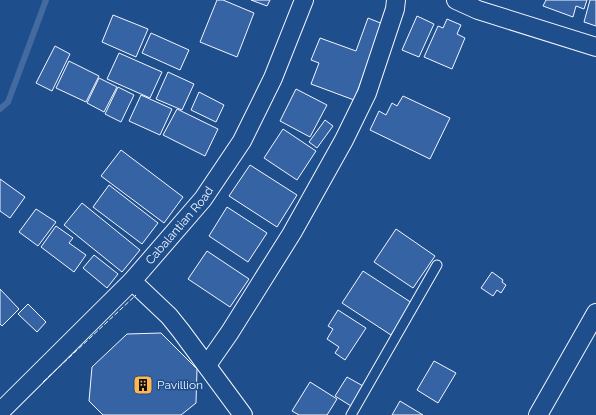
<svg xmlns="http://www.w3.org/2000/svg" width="596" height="415" font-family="Raleway,sans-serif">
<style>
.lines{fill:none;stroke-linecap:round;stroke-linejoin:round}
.stream{stroke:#446ba0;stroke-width:6}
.building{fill:#3563a3;stroke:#f2f6ff}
.lane-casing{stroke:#f2f6ff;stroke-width:11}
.street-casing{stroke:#f2f6ff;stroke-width:20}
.lane{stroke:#1f4e8c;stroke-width:9}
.street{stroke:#1f4e8c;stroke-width:18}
.fence{stroke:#f2f6ff;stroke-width:1;stroke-dasharray:5 2;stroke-linecap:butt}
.labels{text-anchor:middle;stroke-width:3;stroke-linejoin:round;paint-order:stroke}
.street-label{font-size:12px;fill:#f2f6ff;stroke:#1f4e8c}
.poi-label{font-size:12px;fill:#f2f6ff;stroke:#1f4e8c;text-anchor:start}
</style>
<rect width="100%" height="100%" fill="#1f4e8c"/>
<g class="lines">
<path class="stream" d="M0,109L8,102L46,0"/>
</g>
<path class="building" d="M217,0H223L254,13L237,57L200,42Z
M251,0H270L267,6Z
M546,0H587L584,9L576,6L573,17L543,6Z
M590,0H596V26L584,22Z
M113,15L148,29L136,57L102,42Z
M417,16L434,24L419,57L402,50Z
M368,18L383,24L354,100L311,84L319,63L311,60L320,38L356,51Z
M447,19L461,25L457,34L465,38L452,69L424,57L438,26L443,28Z
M151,33L189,50L180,70L142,53Z
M55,46L70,54L52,91L36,83Z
M119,53L162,72L150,98L107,79Z
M69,61L99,76L86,102L56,88Z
M168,72L194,84L182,110L156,99Z
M99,78L117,87L104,112L87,103Z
M118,87L134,95L121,122L105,114Z
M296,89L327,105L310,137L280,121Z
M199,92L224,105L216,122L191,110Z
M141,95L172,109L160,135L129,121Z
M403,96L450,118L430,159L370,130L379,111L386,115L392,103L397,106Z
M177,109L218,129L205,156L163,135Z
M325,120L333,126L317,148L309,142Z
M283,129L316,151L297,180L264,158Z
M121,150L183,197L164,223L101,176Z
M250,165L297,195L277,227L229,196Z
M0,179L25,197L10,218L0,211Z
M109,185L158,223L142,244L93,207Z
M82,203L140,250L122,272L64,225Z
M227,207L267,233L248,262L209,236Z
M36,209L56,222L38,246L19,232Z
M56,226L73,238L69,243L86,255L74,272L41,247Z
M396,229L435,256L413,288L374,262Z
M207,251L249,279L230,307L188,279Z
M94,255L118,274L107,288L83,268Z
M363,271L412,303L391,335L342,303Z
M492,272L503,280L502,282L506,285L501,293L497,290L493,296L481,288Z
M0,289L19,309L2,326L0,324Z
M28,304L46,322L37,332L18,314Z
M338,310L366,328L345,360L335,353L339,347L327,339L333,329L328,326Z
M161,333L197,369L196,403L181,415H103L89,401L92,367L127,334Z
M434,361L456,373L438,403L417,390Z
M347,377L363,386L351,406L335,396Z
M310,382L337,399L327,415H299L292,411Z
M400,401L423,415H392Z"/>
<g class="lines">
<defs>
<path id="lane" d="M351,415L437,265"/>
<g id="street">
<path d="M456,0L478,10L596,47"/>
<path d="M132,281L169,316L181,331L243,415"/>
<path d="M207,365L230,332L292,233L344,140L367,93L395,9L396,0"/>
<path id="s1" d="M0,412L132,281L203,199L242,141L273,78L304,0"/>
<path d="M538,415L596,313"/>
</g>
</defs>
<use href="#lane" class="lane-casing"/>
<use href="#street" class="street-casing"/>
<use href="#lane" class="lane"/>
<use href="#street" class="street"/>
<path class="fence" d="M43,382L136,295"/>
</g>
<defs>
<symbol id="building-square" viewBox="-11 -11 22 22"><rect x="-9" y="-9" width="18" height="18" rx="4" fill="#ffb74d" stroke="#1f4e8c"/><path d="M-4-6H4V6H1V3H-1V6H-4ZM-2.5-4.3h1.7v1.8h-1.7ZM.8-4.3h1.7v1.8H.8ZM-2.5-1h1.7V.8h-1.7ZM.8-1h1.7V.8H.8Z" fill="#111"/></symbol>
</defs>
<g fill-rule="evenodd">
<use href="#building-square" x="132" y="374" width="22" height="22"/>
</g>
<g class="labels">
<g class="street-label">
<text dy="4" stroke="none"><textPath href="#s1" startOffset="259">Cabalantian Road</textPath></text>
</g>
<g class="poi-label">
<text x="157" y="389">Pavillion</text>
</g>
</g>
</svg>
